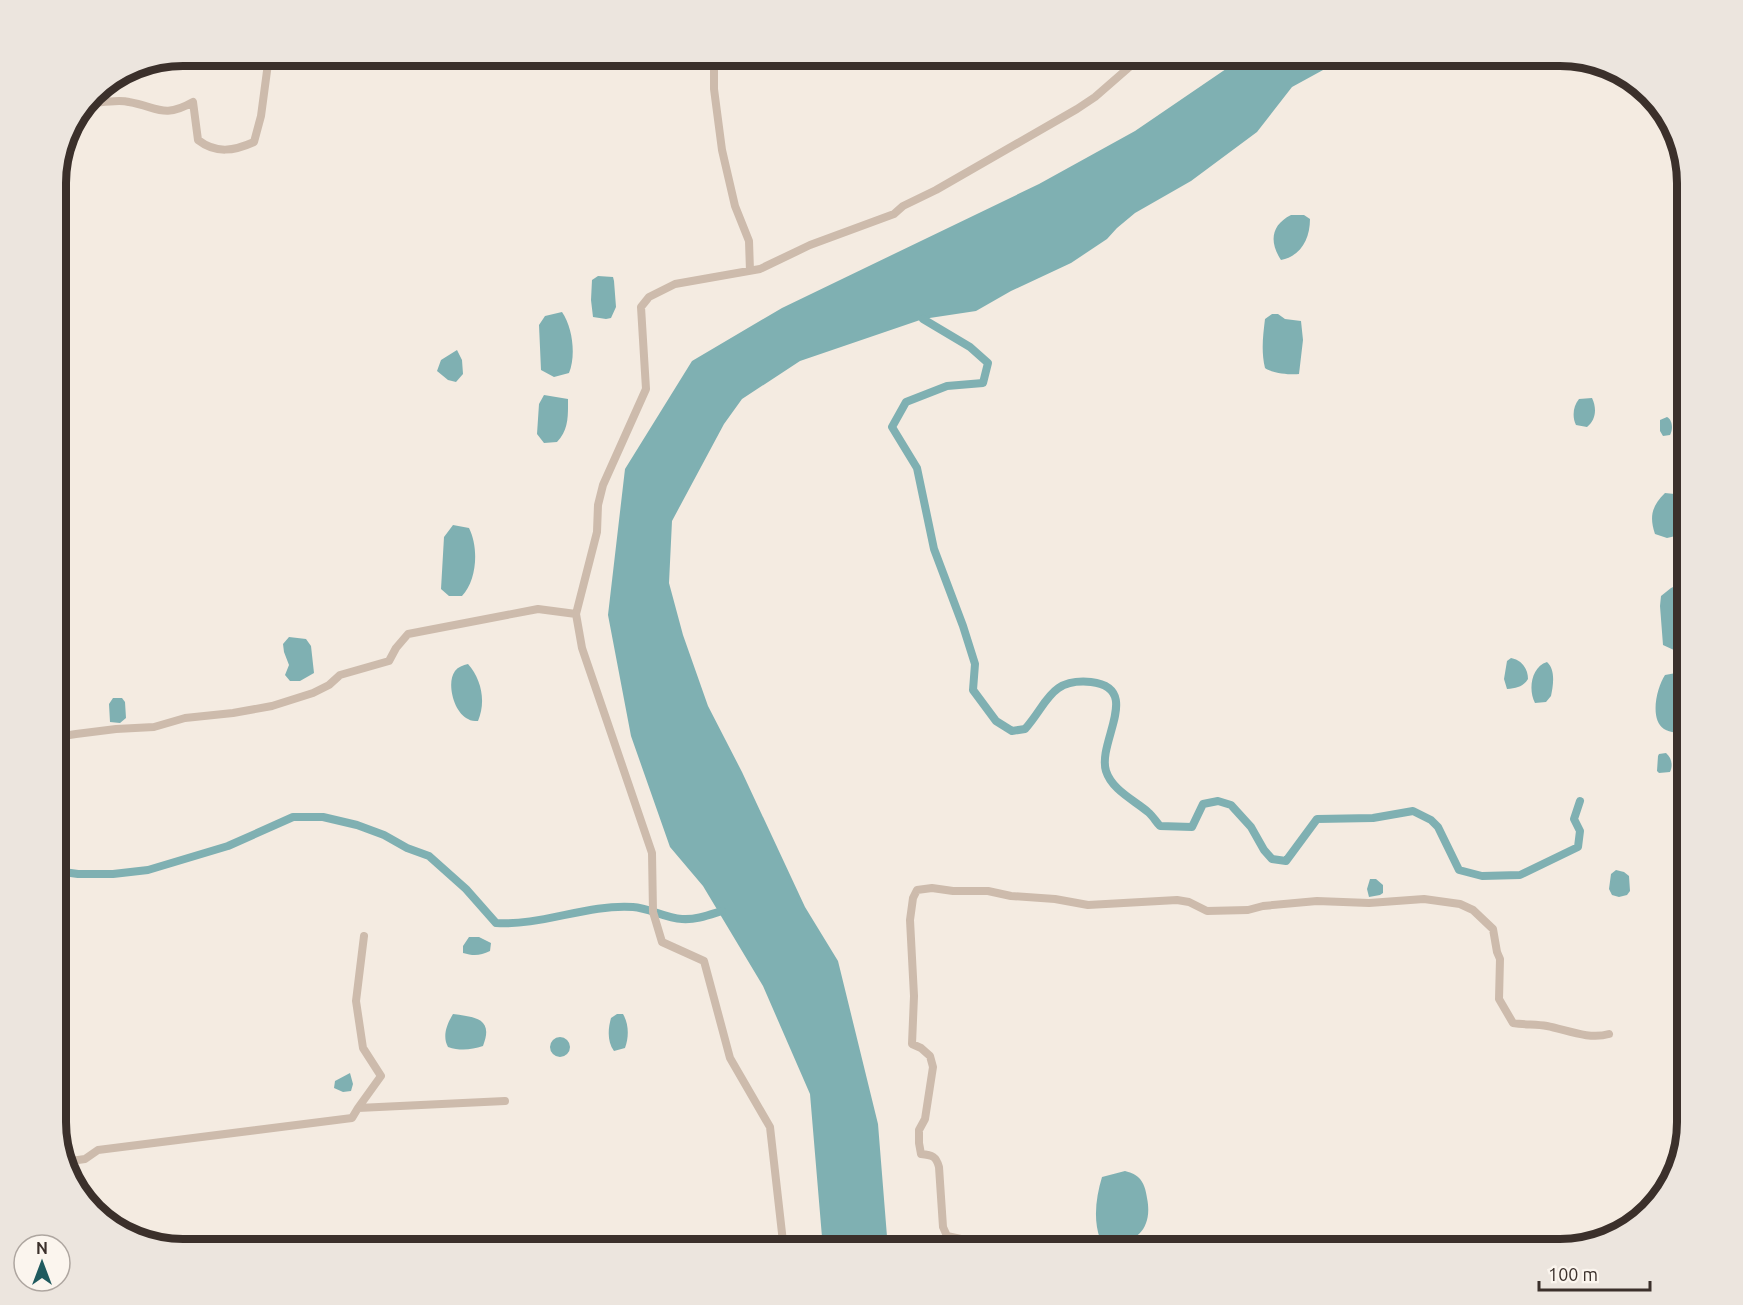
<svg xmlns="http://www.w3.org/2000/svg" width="1743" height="1305" font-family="Ubuntu,sans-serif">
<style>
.water{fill:#7fb0b2}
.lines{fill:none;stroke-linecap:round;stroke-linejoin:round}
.canal{stroke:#7fb0b2;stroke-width:8}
.minor{stroke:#cdbbac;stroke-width:8}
.rim{fill:none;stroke:#3b302b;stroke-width:8}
</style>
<rect width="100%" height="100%" fill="#f4ebe1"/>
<path class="water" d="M1245,56H1341L1334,64L1292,87L1257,132L1191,181L1135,213L1117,228L1107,239L1071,263L1011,291L976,311L923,319L800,361L742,399L724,424L672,521L669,583L683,635L708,706L742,772L805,907L838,961L878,1124L888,1249H823L810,1094L763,986L703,886L670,847L631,736L608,615L625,469L692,361L782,308L1039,184L1135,131Z
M1291,215H1304L1310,219C1310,239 1301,256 1281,260C1269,242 1271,225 1291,215Z
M598,276L613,277L614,281L616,307L611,318L606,319L593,317L591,300L592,280Z
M562,312C573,328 576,356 569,373L554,377L541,370L539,325L545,316Z
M1272,314H1278L1285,319L1301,321L1303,340L1299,374C1290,375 1271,373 1265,368C1261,351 1263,336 1265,319Z
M457,350L462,360L463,374L456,382L448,380L437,371L441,360Z
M544,395L568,399C568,415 569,430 557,442L544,443L537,434L539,404Z
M1592,398C1597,408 1596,420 1587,427L1576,425C1572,417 1573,406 1579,399Z
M1667,417C1673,420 1673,430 1670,435L1663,436L1660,431V420Z
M1665,493L1684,495L1687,511L1684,534L1667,538L1655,534C1649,516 1652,506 1665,493Z
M453,525L469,528C479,548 477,580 462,596H449L441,589L444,537Z
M1682,583L1687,584V653L1676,651L1663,645L1660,606L1661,596L1671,588Z
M289,637L306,639L311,646L314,673L300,681H290L285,675L289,665L284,652L283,644Z
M1511,658C1522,660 1528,669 1528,679C1523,687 1517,688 1507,689L1504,679L1507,661Z
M1547,662C1556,670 1553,686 1551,696L1546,702L1535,703C1528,690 1531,667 1547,662Z
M468,664C482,680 486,702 478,721C474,721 471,721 468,719C454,713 446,683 455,671C458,667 463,665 468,664Z
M1676,673L1687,676V734C1680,733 1670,733 1664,729C1649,719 1657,687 1665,675Z
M113,698H122L125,702L126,718L120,723L110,722L109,704Z
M1666,753C1672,758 1673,766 1670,772L1659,773L1657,771L1658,756L1659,754Z
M1616,870L1624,872L1629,876L1630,891L1627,895L1619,897L1612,895L1609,889L1611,874Z
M1370,879H1376L1383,885V893L1380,895L1369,897L1367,889Z
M469,937H479L491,943L490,951C480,956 473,956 463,953V946Z
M453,1014C475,1017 494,1018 483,1046C471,1050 460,1051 448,1047C442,1036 447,1024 453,1014Z
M617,1014H623C629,1024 629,1037 625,1048L614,1051C607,1041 608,1029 611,1018Z
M550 1047a10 10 0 1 1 20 0a10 10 0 1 1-20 0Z
M350,1073L353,1084L351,1091L343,1092L334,1088L335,1081Z
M1125,1171C1129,1172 1135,1174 1138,1177C1144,1182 1146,1191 1147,1198C1154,1232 1131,1249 1100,1239C1093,1219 1096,1197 1102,1177Z"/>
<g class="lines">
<path class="canal" d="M923,319L970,347L988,363L983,383L947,386L906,402L892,427L917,468L934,549L963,626L975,664L973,690L996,721L1012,731L1025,729C1048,703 1050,678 1091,682C1143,688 1097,742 1106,771C1112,790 1134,800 1148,812C1153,816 1156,822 1160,826L1192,827L1203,804L1218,801L1231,805L1251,827L1264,850L1272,859L1286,861L1317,819L1373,818L1413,811L1431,820L1438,827L1459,870L1482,876L1520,875L1578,847L1580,831L1574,819L1580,801
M56,871L78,874H113L148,870L228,846L293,817H323L357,825L384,835L407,848L429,856L466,889L496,923C542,926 586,904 633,907C649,908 665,918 682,919C696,920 709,915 722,911"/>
<path class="minor" d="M714,56V89L722,150L735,206L749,241L750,271
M86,104C100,103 117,99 129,102C158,107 163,119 193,102L198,140C216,154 234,151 254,142L261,116L269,56
M56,741L63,736L76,734L116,729L154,727L185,718L233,713L272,706L313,693L329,685L340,675L389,661L396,648L408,634L538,609L576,614
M358,1108L381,1076L363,1048L356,1001L364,936
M64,1162L85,1159L98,1150L352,1118L358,1108L505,1101
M781,1249L783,1242L770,1127L730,1058L704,961L662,942L653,912L652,853L582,648L576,614L597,532L598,505L603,485L646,389L641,307L649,297L675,284L760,269L810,245L894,214L903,206L936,190L1077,109L1095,97L1142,56
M981,1249L970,1241L947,1236L943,1227L939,1167C936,1156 932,1155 921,1154L919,1143V1130L925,1119L933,1067L930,1056L921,1048L912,1044L914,996L910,920L913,898L917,890L932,888L953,891H988L1011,896L1055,899L1088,905L1177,900L1189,902L1207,911L1248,910L1263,906L1317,901L1369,903L1424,899L1460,904L1473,910L1493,929L1497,952L1500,959L1499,999L1513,1023C1525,1025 1536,1024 1547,1026C1567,1030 1589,1040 1609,1034"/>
</g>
<path d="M0 0H1743V1305H0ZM183 66H1560A117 117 0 0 1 1677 183V1122A117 117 0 0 1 1560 1239H183A117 117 0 0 1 66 1122V183A117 117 0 0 1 183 66Z" fill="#ece5de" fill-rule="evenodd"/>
<path class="rim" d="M183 66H1560A117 117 0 0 1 1677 183V1122A117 117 0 0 1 1560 1239H183A117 117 0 0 1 66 1122V183A117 117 0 0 1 183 66Z"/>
<g transform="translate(42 1263)"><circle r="28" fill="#fbf5ee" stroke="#aea6a0" stroke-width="1.5"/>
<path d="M0-4.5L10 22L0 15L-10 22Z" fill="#1f5a5e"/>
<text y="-9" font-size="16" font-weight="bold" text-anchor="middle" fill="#3b302b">N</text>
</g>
<path d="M1539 1281v9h111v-9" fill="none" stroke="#3b302b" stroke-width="3"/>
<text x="1548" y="1281" font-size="18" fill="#3b302b" stroke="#fbf5ee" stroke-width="4.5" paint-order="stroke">100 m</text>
</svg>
